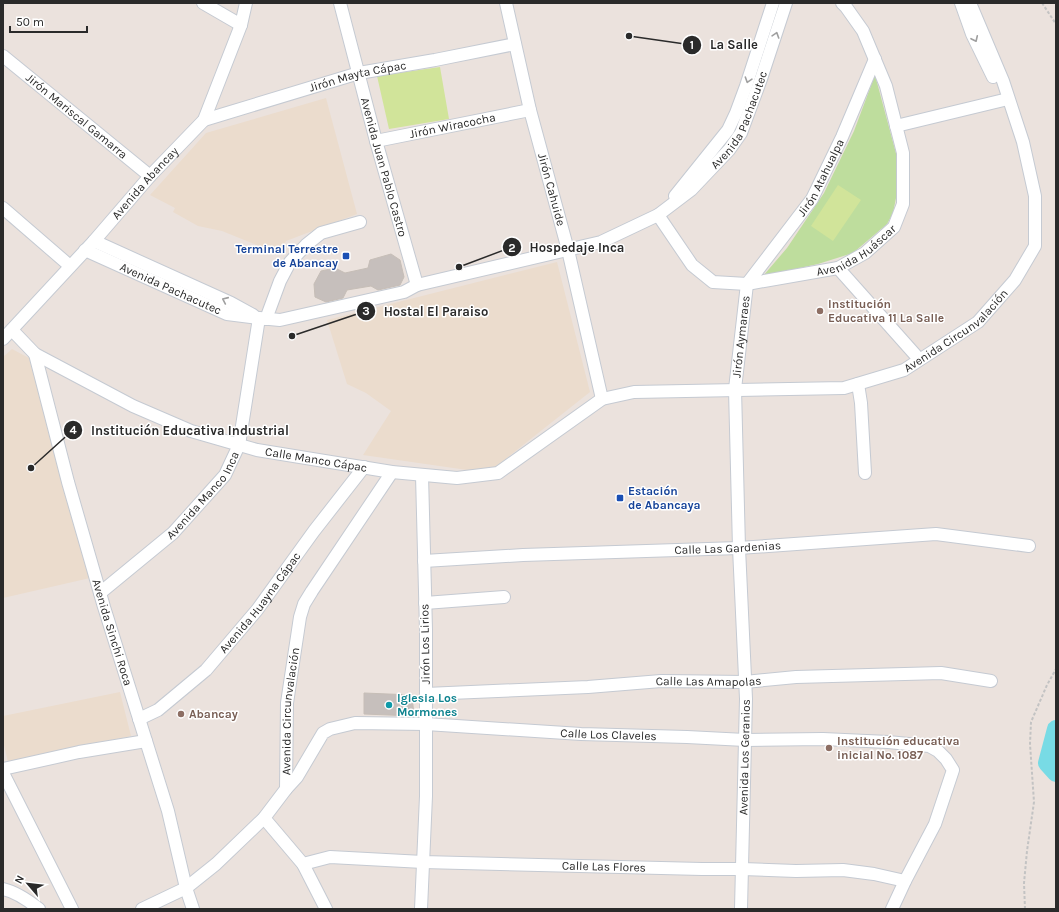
<svg xmlns="http://www.w3.org/2000/svg" width="1059" height="912" font-family="Karla,sans-serif">
<style>
.education{fill:#ebdccd}
.green{fill:#bedd9d}
.pitch{fill:#d1e49a}
.lines{fill:none;stroke-linecap:round;stroke-linejoin:round}
.river{stroke:#78dbe5;stroke-width:18}
.building{fill:#c6bfbc;stroke:#c6beb7}
.minor-casing{stroke:#c5cad2;stroke-width:14}
.path{stroke:#c3c3c3;stroke-width:2;stroke-dasharray:3 2;stroke-linecap:butt}
.minor{stroke:#fff;stroke-width:12}
.oneway{stroke:#9f9f9f}
.transit-dot{fill:#1a4fb4;stroke:#fff;stroke-width:1.5}
.education-dot{fill:#8d6e63;stroke:#fff;stroke-width:1.5}
.culture-dot{fill:#0f9aa8;stroke:#fff;stroke-width:1.5}
.labels{text-anchor:middle;stroke-width:3;stroke-linejoin:round;paint-order:stroke}
.street-label{font-size:12px;fill:#2a2a2a;stroke:#fff}
.transit-label{font-size:12px;font-weight:bold;fill:#164399;stroke:#fff;text-anchor:end}
.education-label{font-size:12px;font-weight:bold;fill:#785e54;stroke:#fff;text-anchor:start}
.culture-label{font-size:12px;font-weight:bold;fill:#0d838f;stroke:#fff;text-anchor:start}
.leader{fill:none;stroke:#2a2a2a;stroke-width:1.5}
.callout-dot{fill:#2a2a2a;stroke:#fff;stroke-width:1.5}
.mark-label{font-size:12px;text-anchor:middle;font-weight:bold;fill:#fff}
.callout-label{font-size:13px;text-anchor:middle;font-weight:bold;fill:#2a2a2a;stroke:#fff;stroke-width:3;stroke-linejoin:round;paint-order:stroke}
</style>
<rect width="100%" height="100%" fill="#ebe2dd"/>
<path class="education" d="M326,98L357,214L286,241L279,254L222,231L198,226L173,212L175,208L150,195L206,133Z
M557,262L590,392L488,473L363,455L391,411L366,393L347,384L327,320Z
M12,349L29,358L90,578L3,598V357Z
M120,692L131,736L8,762L3,741V716Z"/>
<path class="green" d="M875,75L897,157L899,183L893,213L887,224L853,253L818,264L763,276L787,248L824,193L854,131Z"/>
<path class="pitch" d="M440,67L449,119L389,129L377,76Z
M838,185L861,200L833,241L811,226Z"/>
<g class="lines">
<path class="river" d="M1056,729L1047,763L1056,773"/>
</g>
<path class="building" d="M391,254L400,260L404,277L400,285L378,290L371,286L347,290L343,298L326,302L315,297L314,284L321,271L335,268L345,273L368,268L370,260Z
M364,693L412,695L414,716L364,714Z"/>
<g class="lines">
<defs>
<g id="minor">
<path d="M203,3L241,25"/>
<path id="s1" d="M340,3L376,141L417,285"/>
<path id="s2" d="M506,3L530,110L568,250L602,399"/>
<path d="M961,3L972,34L993,77"/>
<path id="s3" d="M3,56L150,176"/>
<path id="s4" d="M204,120L359,73L435,60L515,44"/>
<path d="M896,126L1008,99"/>
<path id="s5" d="M376,141L530,110"/>
<path d="M675,196L728,130L736,113L746,86L773,3"/>
<path d="M3,208L70,266"/>
<path id="s6" d="M658,215L692,265L713,282L747,284L838,268L865,253L894,227L903,204V153L886,86L863,31L846,7L842,3"/>
<path d="M94,241L231,303L253,315"/>
<path id="s7" d="M85,250L227,314L259,318L280,320L404,292L417,285L601,242L658,215L691,190L729,150L741,133L761,79L786,3"/>
<path d="M838,268L919,359"/>
<path d="M266,319L280,281L290,262L306,245L321,233L360,222"/>
<path id="s8" d="M12,330L35,354L133,406L191,431L257,450L392,472L457,478L498,473L602,399L634,392L844,388L904,370L978,322L1015,280L1035,246V196L1023,142L1003,81L970,3"/>
<path id="s9" d="M3,339L94,241L150,176L204,120L241,25L246,3"/>
<path id="s10" d="M35,354L68,482L104,607L168,811L186,888L193,909"/>
<path d="M858,384L861,403L865,473"/>
<path id="s11" d="M424,561L523,555L739,548L936,534L1029,546"/>
<path id="s12" d="M100,593L173,533L225,475L239,445L259,318"/>
<path d="M425,603L504,597"/>
<path id="s13" d="M426,694L588,687L661,681L745,682L796,677L941,673L991,681"/>
<path id="s14" d="M139,719L158,710L206,670L257,610L314,531L364,467"/>
<path d="M3,769L79,752L146,741"/>
<path d="M3,773L72,909"/>
<path id="s15" d="M286,789L297,777L323,733L330,729L355,723L426,724L581,734L687,737L745,740L823,739L888,742L929,746L938,751L946,759L953,770L935,824L905,881L892,909"/>
<path d="M264,818L303,864L326,909"/>
<path id="s16" d="M303,864L330,857L423,862L702,869H742L796,871L843,870L874,874L905,881"/>
<path d="M3,889C16,892 29,901 39,909"/>
<path id="s17" d="M142,909L186,888L216,864L264,818L286,789L287,703L300,617L304,604L312,591L392,472"/>
<path d="M421,909L426,796V630L422,475"/>
<path id="s18" d="M741,909L746,699L739,548L735,389L747,284L812,199L842,137L875,59"/>
</g>
</defs>
<use href="#minor" class="minor-casing"/>
<path class="path" d="M1042,3L1056,24
M1025,909L1024,883L1027,851L1034,802L1030,744L1031,722L1047,685L1056,669"/>
<use href="#minor" class="minor"/>
</g>
<defs><path id="oneway-chevron" d="M-2-3.5L2.5 0L-2 3.5" fill="none" stroke-width="1.6" stroke-linecap="round" stroke-linejoin="round"/></defs>
<g class="oneway">
<use href="#oneway-chevron" transform="translate(776 35) rotate(-72)"/>
<use href="#oneway-chevron" transform="translate(975 39) rotate(65)"/>
<use href="#oneway-chevron" transform="translate(748 80) rotate(108)"/>
<use href="#oneway-chevron" transform="translate(225 300) rotate(-156)"/>
</g>
<g class="transit-dot">
<rect x="342" y="252" width="8" height="8" rx="2"/>
<rect x="616" y="494" width="8" height="8" rx="2"/>
</g>
<g class="education-dot">
<circle cx="820" cy="311" r="4"/>
<circle cx="181" cy="714" r="4"/>
<circle cx="829" cy="748" r="4"/>
</g>
<circle class="culture-dot" cx="389" cy="705" r="4"/>
<g class="labels">
<g class="street-label">
<text dy="4" stroke="none"><textPath href="#s4" startOffset="160">Jirón Mayta Cápac</textPath></text>
<text dy="4" stroke="none"><textPath href="#s3" startOffset="95">Jirón Mariscal Gamarra</textPath></text>
<text dy="4" stroke="none"><textPath href="#s7" startOffset="731">Avenida Pachacutec</textPath></text>
<text dy="4" stroke="none"><textPath href="#s5" startOffset="78">Jirón Wiracocha</textPath></text>
<text dy="4" stroke="none"><textPath href="#s1" startOffset="170">Avenida Juan Pablo Castro</textPath></text>
<text dy="4" stroke="none"><textPath href="#s18" startOffset="756">Jirón Atahualpa</textPath></text>
<text dy="4" stroke="none"><textPath href="#s9" startOffset="211">Avenida Abancay</textPath></text>
<text dy="4" stroke="none"><textPath href="#s2" startOffset="192">Jirón Cahuide</textPath></text>
<text dy="4" stroke="none"><textPath href="#s6" startOffset="238">Avenida Huáscar</textPath></text>
<text dy="4" stroke="none"><textPath href="#s7" startOffset="94">Avenida Pachacutec</textPath></text>
<text dy="4" stroke="none"><textPath href="#s8" startOffset="1018">Avenida Circunvalación</textPath></text>
<text dy="4" stroke="none"><textPath href="#s18" startOffset="573">Jirón Aymaraes</textPath></text>
<text dy="4" stroke="none"><textPath href="#s8" startOffset="336">Calle Manco Cápac</textPath></text>
<text dy="4" stroke="none"><textPath href="#s12" startOffset="143">Avenida Manco Inca</textPath></text>
<text dy="4" stroke="none"><textPath href="#s11" startOffset="304">Calle Las Gardenias</textPath></text>
<text dy="4" stroke="none"><textPath href="#s14" startOffset="170">Avenida Huayna Cápac</textPath></text>
<text dy="4" stroke="none"><textPath href="#s10" startOffset="289">Avenida Sinchi Roca</textPath></text>
<text transform="translate(425 644) rotate(-91)" y="4">Jirón Los Lirios</text>
<text dy="4" stroke="none"><textPath href="#s13" startOffset="283">Calle Las Amapolas</textPath></text>
<text dy="4" stroke="none"><textPath href="#s17" startOffset="268">Avenida Circunvalación</textPath></text>
<text dy="4" stroke="none"><textPath href="#s15" startOffset="355">Calle Los Claveles</textPath></text>
<text dy="4" stroke="none"><textPath href="#s18" startOffset="152">Avenida Los Geranios</textPath></text>
<text dy="4" stroke="none"><textPath href="#s16" startOffset="302">Calle Las Flores</textPath></text>
</g>
<g class="transit-label">
<text x="338" y="253">Terminal Terrestre<tspan x="338" dy="14">de Abancay</tspan></text>
<text x="628" y="495" text-anchor="start">Estación<tspan x="628" dy="14">de Abancaya</tspan></text>
</g>
<g class="education-label">
<text x="828" y="308">Institución<tspan x="828" dy="14">Educativa 11 La Salle</tspan></text>
<text x="189" y="718">Abancay</text>
<text x="837" y="745">Institución educativa<tspan x="837" dy="14">inicial No. 1087</tspan></text>
</g>
<g class="culture-label">
<text x="397" y="702">Iglesia Los<tspan x="397" dy="14">Mormones</tspan></text>
</g>
</g>
<path class="leader" d="M629 36L692 45M459 267L512 247M292 336L366 311M31 468L73 430"/>
<g class="callout-dot">
<circle cx="629" cy="36" r="4"/>
<circle cx="459" cy="267" r="4"/>
<circle cx="292" cy="336" r="4"/>
<circle cx="31" cy="468" r="4"/>
<circle cx="692" cy="45" r="10"/>
<circle cx="512" cy="247" r="10"/>
<circle cx="366" cy="311" r="10"/>
<circle cx="73" cy="430" r="10"/>
</g>
<g class="mark-label">
<text x="692" y="49">1</text>
<text x="512" y="252">2</text>
<text x="366" y="315">3</text>
<text x="73" y="434">4</text>
</g>
<g class="callout-label">
<text x="734" y="49">La Salle</text>
<text x="577" y="252">Hospedaje Inca</text>
<text x="436" y="316">Hostal El Paraiso</text>
<text x="190" y="435">Institución Educativa Industrial</text>
</g>
<rect width="1059" height="912" fill="none" stroke="#2a2a2a" stroke-width="8"/>
<g transform="translate(28 884) rotate(298)" stroke="#ffffff" stroke-width="3" paint-order="stroke">
<path d="M0-3L7 15L0 10L-7 15Z" fill="#2a2a2a"/>
<text y="-6" font-size="11" font-weight="bold" text-anchor="middle" fill="#2a2a2a">N</text>
</g>
<path d="M10 26v6h77v-6" fill="none" stroke="#2a2a2a" stroke-width="2"/>
<text x="16" y="26" font-size="12" fill="#2a2a2a" stroke="#ffffff" stroke-width="3" paint-order="stroke">50 m</text>
</svg>
